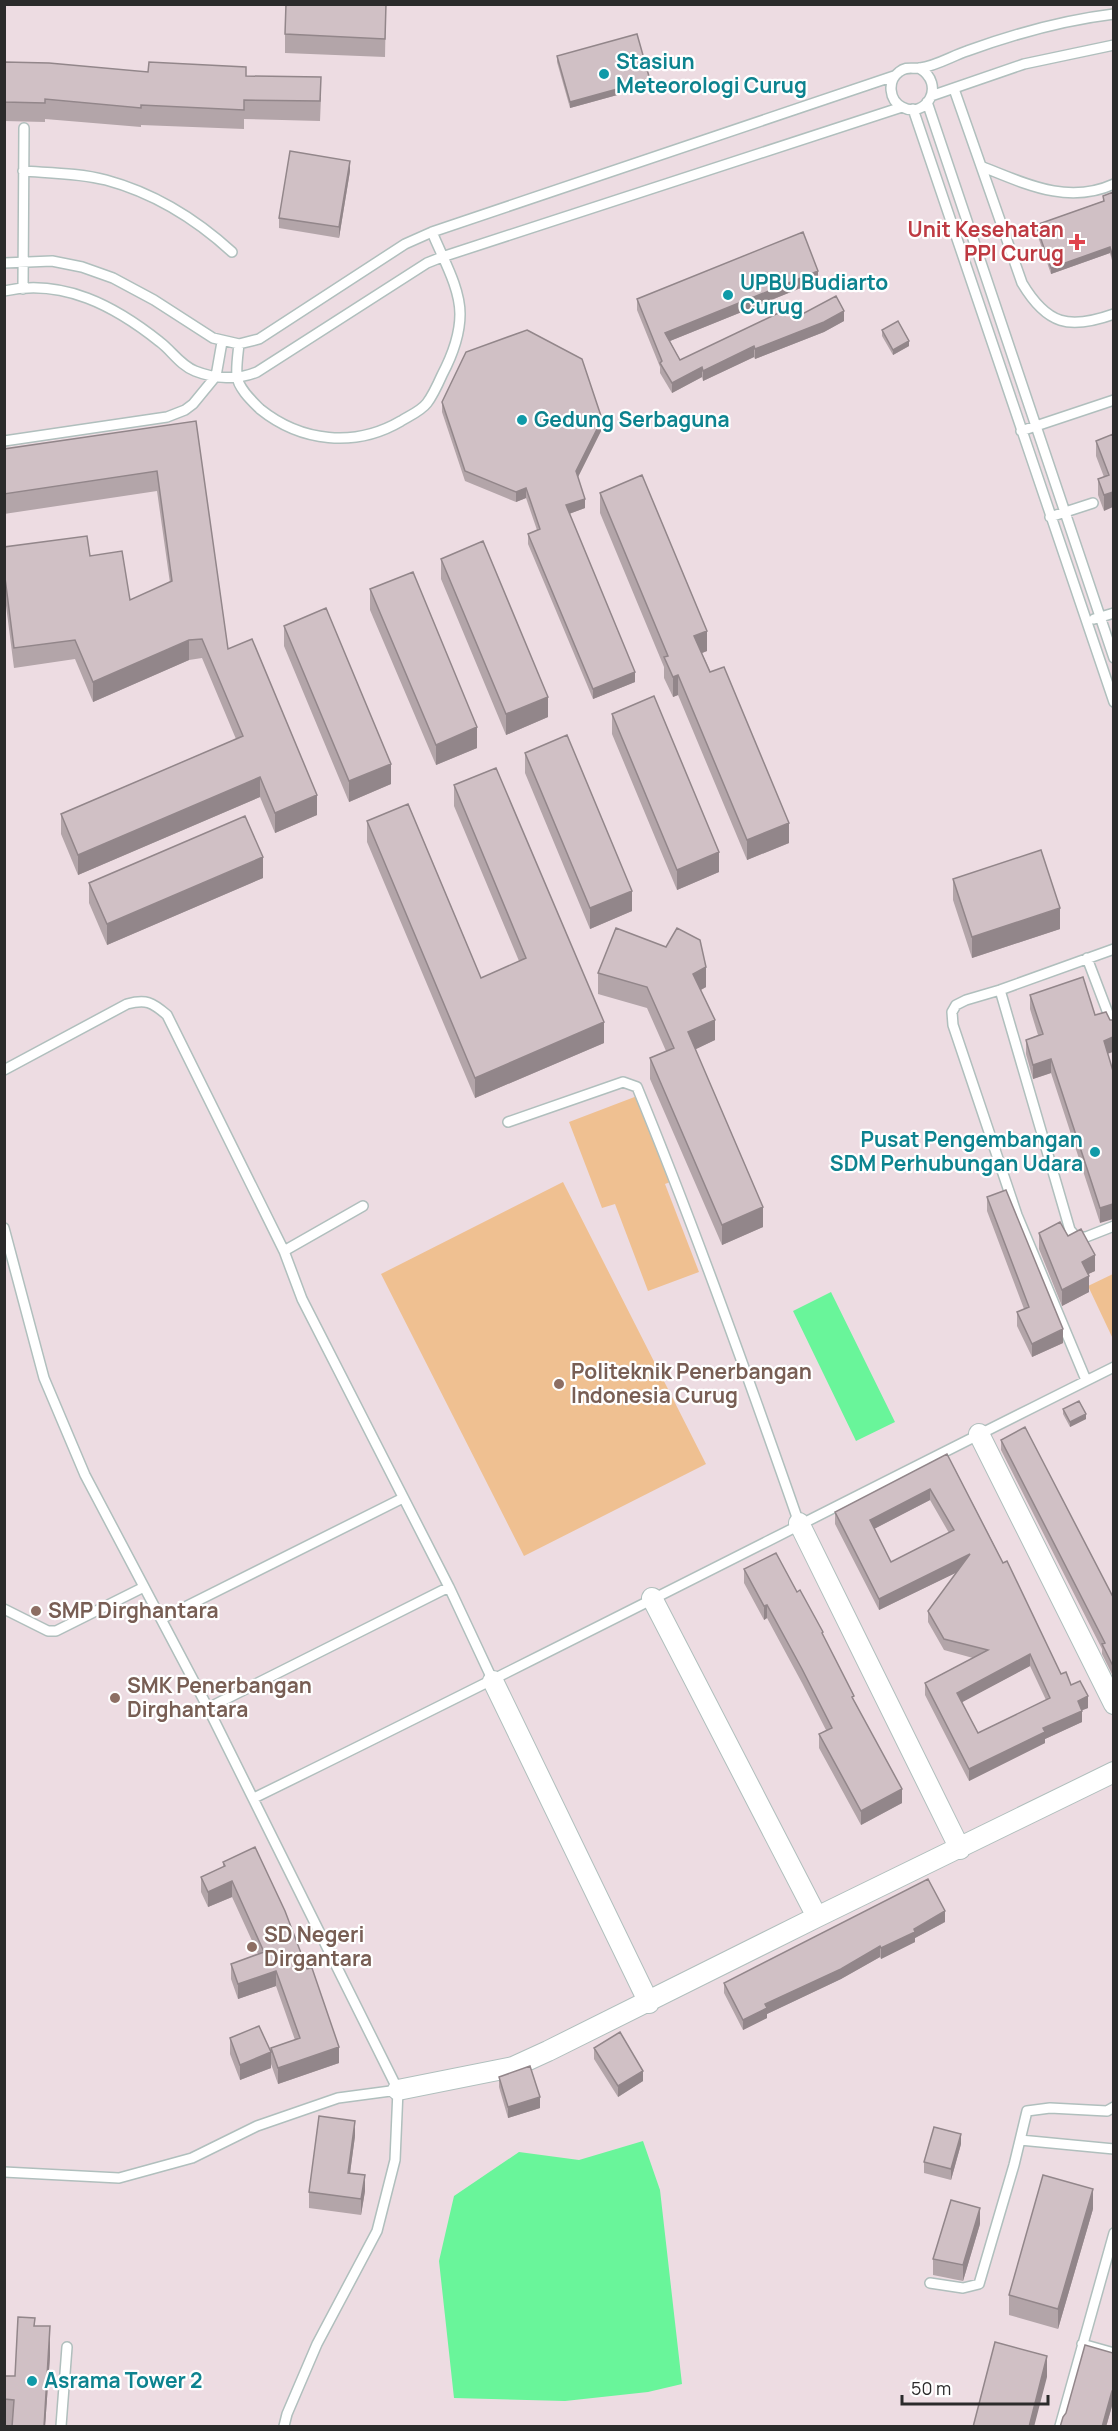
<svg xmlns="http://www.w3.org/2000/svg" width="1118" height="2431" font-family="Manrope,sans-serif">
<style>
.pitch{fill:#efc091}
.water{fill:#69f59a}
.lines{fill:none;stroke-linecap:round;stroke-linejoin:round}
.service-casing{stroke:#b0bfbd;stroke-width:12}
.minor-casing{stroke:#b0bfbd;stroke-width:22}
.service{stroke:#fff;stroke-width:9}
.minor{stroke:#fff;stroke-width:20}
.wall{fill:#b3a5a9;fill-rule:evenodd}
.shaded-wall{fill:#92868a}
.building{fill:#d0c0c5;stroke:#92868a;stroke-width:1.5;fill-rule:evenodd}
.culture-dot{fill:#0f9aa8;stroke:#fff;stroke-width:2}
.health-dot{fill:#e0444e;stroke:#fff;stroke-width:2}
.education-dot{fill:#8d6e63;stroke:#fff;stroke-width:2}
.labels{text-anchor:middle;stroke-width:4.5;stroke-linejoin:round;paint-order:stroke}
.culture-label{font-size:21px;font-weight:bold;fill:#0d838f;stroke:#fff;text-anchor:start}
.health-label{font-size:21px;font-weight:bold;fill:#be3a42;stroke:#fff;text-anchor:end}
.education-label{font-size:21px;font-weight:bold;fill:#785e54;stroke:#fff;text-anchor:start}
</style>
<rect width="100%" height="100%" fill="#eddce2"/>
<path class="pitch" d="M645,1093L678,1179L665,1184L699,1272L648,1291L615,1204L602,1208L569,1122Z
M563,1182L706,1464L524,1556L381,1274Z
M1113,1274V1339L1088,1286Z"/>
<path class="water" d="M831,1292L895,1422L856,1441L793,1311Z
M643,2141L660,2190L682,2384L648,2392L565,2401L454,2398L439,2261L454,2196L519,2152L579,2160Z"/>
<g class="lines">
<defs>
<path id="service" d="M919,68C947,84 926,120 902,107C889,100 887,81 899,72C906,66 912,69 920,68C936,66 952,56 967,51C1014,34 1064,20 1114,14
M954,89L1022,283C1047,325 1069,330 1114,314
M931,96L1024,64L1114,45
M927,102L1114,658
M913,109L1114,702
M983,167C1026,184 1068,205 1114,184
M23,171C50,173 79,173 106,180C154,193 196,219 232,252
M4,263L52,261L82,267L113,278L154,300L213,338L239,344L259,339L405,244L432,232L894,76
M23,289L24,128
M4,291C63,278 115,306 160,342C172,351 180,365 195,371C215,379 238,380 257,372L427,263L442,257L902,107
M239,344C238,354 236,366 237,376C238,388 252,401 260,409C301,442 355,448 401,421C409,416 421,411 427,403C433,395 438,384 442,375C452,356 460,336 460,314C460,287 442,257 432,232
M1021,431L1114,400
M4,441L167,417L185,410L193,404L216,376L222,342
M1050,517L1093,503
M1094,619L1114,613
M1087,958L1114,1029
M1000,990L1070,1230L1076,1237H1086L1114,1226
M4,1070L127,1004C146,999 152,1002 167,1015L284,1251L302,1299L449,1587L493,1681
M508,1122L623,1082L637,1087C696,1231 748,1377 799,1523
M4,1228L44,1378L85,1475L208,1708L398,2090L395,2160L377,2231L317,2344L287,2414L284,2426
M284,1251L363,1206
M1086,1380L1017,1215L953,1025L952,1012L956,1005L966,1000L1000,990L1114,949
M4,1609L48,1631H56L144,1587
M161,1619L403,1498
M208,1708L449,1587
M254,1798C542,1657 827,1510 1114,1367
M1020,2140L1114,2149
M4,2172L119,2178L192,2158L257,2126L338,2098L398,2090
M930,2283L963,2288L979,2284L1014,2165L1027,2111L1050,2108L1107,2111L1114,2107
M1082,2344L1114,2353
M61,2426L67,2347
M1060,2426L1114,2233"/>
<path id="minor" d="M979,1434L1114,1704
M799,1523L960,1849
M652,1598L817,1917
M493,1681L649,2003
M398,2090L513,2067L548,2051L817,1917L1114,1772"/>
</defs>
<use href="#service" class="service-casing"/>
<use href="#minor" class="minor-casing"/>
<use href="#service" class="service"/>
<use href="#minor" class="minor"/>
</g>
<path class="wall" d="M386,4L385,57L285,53V34Z
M557,56L650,86L570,108L557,62Z
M4,62L148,72L246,76L321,97L320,121L244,119V129L141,125V127L45,119V122L4,121Z
M350,171L339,238L279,228V218Z
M1113,192V264L1110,253L1051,274L1036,231V225L1103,201V196Z
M818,281L670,341L680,360L795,318L844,321L824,332L755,359L754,357L703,381L702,377L672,393L660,373V367L637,310V299Z
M882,330L909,346L893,355L882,336Z
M442,402L602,429L578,477L585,508L569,514L635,682L593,699L528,544V534L537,530L526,498L516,502L465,481L442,412Z
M196,421L228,649L317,815L275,833L260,797L78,875L61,834V814L236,739L202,658L189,660L93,702L75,659L14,668L4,590V547L90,556L130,600L170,583L157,491L4,514V449Z
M1113,434L1104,511L1098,495V479L1104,477L1096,456V441Z
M600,493L707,651L702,653L789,843L747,860L678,695L673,697L664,678V667L600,513Z
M441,559L548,717L506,735L441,579Z
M370,589L477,748L436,765L370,610Z
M284,626L391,784L349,802L284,646Z
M612,714L719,872L677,890L612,734Z
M525,753L632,911L590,929L525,773Z
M454,785L604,1043L475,1098L367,842V821L481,978L519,961L454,806Z
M263,878L107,945L89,903V883Z
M953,879L1060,929L972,958L953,900Z
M598,973L706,987L701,990L715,1040L695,1049L763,1227L722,1245L650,1079V1058L666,1051L647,1008L598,994Z
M1030,995L1108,1054L1100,1223L1051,1073L1033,1079L1026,1054V1040L1038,1035L1030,1009Z
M987,1197L1063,1343L1032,1357L1017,1326V1312L1024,1309L987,1211Z
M1039,1233L1068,1236L1095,1271L1088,1274L1089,1292L1062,1306L1039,1249Z
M1063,1409L1086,1419L1070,1427L1063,1414Z
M1001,1440L1113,1597V1676L1102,1654V1649L1001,1450Z
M947,1454L1061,1674L1088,1708L1082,1710V1722L1045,1739V1743L969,1781L925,1695V1683L973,1658L944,1650L928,1622V1611L957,1572L879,1610L835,1524V1512ZM930,1500L949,1533L891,1562L874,1529ZM1030,1666L1046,1700L978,1733L961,1702Z
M744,1569L797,1592L823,1637L902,1803L861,1825L819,1748V1734L826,1730L802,1683L767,1618L764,1620L744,1583Z
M223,1862L339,2063L278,2084L271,2064V2048L295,2040L276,1986L238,1999L231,1979V1964L258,1954L232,1897L208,1907L201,1892V1877L223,1867Z
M945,1922L915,1938V1942L881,1959L880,1957L841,1979L767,2014V2018L743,2030L724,1993V1983Z
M230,2038L271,2068L240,2080L230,2054Z
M594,2048L643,2081L618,2097L594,2059Z
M499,2077L540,2108L508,2118L499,2087Z
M355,2136L350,2173L365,2191L361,2215L309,2208V2192Z
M961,2144L951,2180L924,2173V2162Z
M1093,2209L1058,2329L1009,2315V2295Z
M980,2224L963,2281L933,2275V2259Z
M35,2326L50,2356L45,2427H4V2376H15Z
M1113,2353V2406H1112L1106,2427Z"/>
<path class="shaded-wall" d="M650,80V86L570,108V102Z
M350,161V171L339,238V227Z
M1110,247V253L1051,274V268Z
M818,271V281L665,343V333Z
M844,311V321L824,332L755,359V349Z
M909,341V346L893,355V350Z
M754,346V357L703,381V371Z
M702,367V377L672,393V383Z
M602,419V429L576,481V471Z
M526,488V498L516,502V492Z
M1113,492V507L1104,511V495Z
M585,499V508L566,515V505Z
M707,631V651L694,656V636Z
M189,640V660L93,702V682Z
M635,672V682L593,699V689Z
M678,675V695L673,697V677Z
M548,697V717L506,735V714Z
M477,727V748L436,765V745Z
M391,764V784L349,802V781Z
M260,777V797L78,875V855Z
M317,795V815L275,833V813Z
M789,823V843L747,860V840Z
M719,852V872L677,890V870Z
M263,857V878L107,945V924Z
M632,891V911L590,929V908Z
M1060,908V929L972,958V937Z
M706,967V987L693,994V974Z
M715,1020V1040L688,1053V1032Z
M604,1022V1043L475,1098V1078Z
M1113,1037V1052L1104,1055V1041Z
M1051,1059V1073L1033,1079V1065Z
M1113,1204V1219L1100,1223V1208Z
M763,1207V1227L722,1245V1225Z
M1095,1255V1271L1082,1277V1262Z
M1089,1276V1292L1062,1306V1290Z
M1063,1329V1343L1032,1357V1344Z
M1086,1414V1419L1070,1427V1422Z
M930,1489V1500L870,1531V1520Z
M970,1554V1566L879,1610V1599Z
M767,1605V1618L764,1620V1606Z
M1030,1654V1666L957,1705V1693Z
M1088,1696V1708L1078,1712V1701Z
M1082,1711V1722L1045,1739V1743L969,1781V1769L1043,1728Z
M902,1789V1803L861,1825V1811Z
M232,1881V1897L208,1907V1892Z
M945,1911V1922L915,1938V1942L881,1959V1948L914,1929Z
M880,1946V1957L841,1979L767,2014V2018L743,2030V2020L765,2004Z
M276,1971V1986L238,1999V1984Z
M339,2047V2063L278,2084V2068Z
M271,2052V2068L240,2080V2065Z
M643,2071V2081L618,2097V2086Z
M540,2097V2108L508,2118V2107Z
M355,2121V2136L348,2188V2173Z
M961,2134V2144L951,2180V2169Z
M365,2175V2191L361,2215V2199Z
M1093,2189V2209L1058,2329V2309Z
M980,2208V2224L963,2281V2265Z
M50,2326V2356L45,2427H44Z
M1047,2356V2377L1034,2427H1029Z
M1112,2391V2406L1106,2427H1102Z"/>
<path class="building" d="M286,4H386L385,39L285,34Z
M637,34L650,80L570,102L557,56Z
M4,62L49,63L148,72L149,62L246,67V76L321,77L320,101L244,100V110L141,105V108L45,99V103L4,102Z
M290,151L350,161L339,227L279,218Z
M1113,192V258L1110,247L1051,268L1036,225L1104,201L1103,196Z
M803,232L818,271L665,333L680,360L791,307L795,318L836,296L844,311L824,322L755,349L754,346L703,371L702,367L672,383L660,363L662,361L637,299Z
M898,321L909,341L893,350L882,330Z
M527,330L582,359L602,419L576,471L585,499L566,505L635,672L593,689L528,534L540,529L526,488L516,492L465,471L442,402L466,352Z
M196,421L228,649L252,639L317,795L275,813L260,777L78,855L61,814L243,736L202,639L189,640L93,682L75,640L14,648L4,570V547L87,536L90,556L122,551L130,600L172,581L157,471L4,494V449Z
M1113,434V492L1104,495L1098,479L1109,475L1096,441Z
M642,475L707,631L694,636L710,672L724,667L789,823L747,840L678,675L673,677L664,657L668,656L600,493Z
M483,541L548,697L506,714L441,559Z
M413,572L477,727L436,745L370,589Z
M326,608L391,764L349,781L284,626Z
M654,696L719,852L677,870L612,714Z
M567,735L632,891L590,908L525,753Z
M496,768L604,1022L475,1078L367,821L408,804L481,978L526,958L454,785Z
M245,816L263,857L107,924L89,883Z
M1041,850L1060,908L972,937L953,879Z
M616,928L666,947L677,928L700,940L706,967L693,974L715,1020L688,1032L763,1207L722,1225L650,1058L674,1048L647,987L598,973Z
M1083,977L1095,1015L1106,1012L1110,1020H1113V1037L1104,1041L1113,1071V1204L1100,1208L1051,1059L1033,1065L1026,1040L1043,1034L1030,995Z
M1006,1190L1063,1329L1032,1344L1017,1312L1029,1307L987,1197Z
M1060,1222L1068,1236L1081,1229L1095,1255L1082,1262L1089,1276L1062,1290L1039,1233Z
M1079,1401L1086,1414L1070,1422L1063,1409Z
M1025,1427L1113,1597V1666L1102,1644L1105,1643L1001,1440Z
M947,1454L1003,1563L1007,1561L1061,1674L1066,1672L1071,1685L1080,1681L1088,1696L1078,1701L1082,1711L1043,1728L1045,1732L969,1769L925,1683L988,1650L944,1639L928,1611L970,1554L879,1599L835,1512ZM930,1489L954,1530L891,1562L870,1520ZM1030,1654L1050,1698L978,1733L957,1693Z
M776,1553L797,1592L800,1590L823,1632L822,1633L854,1696L852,1697L902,1789L861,1811L819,1734L832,1728L802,1669L767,1605L764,1606L744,1569Z
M255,1847L285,1911L307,1969L312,1968L339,2047L278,2068L271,2048L300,2038L276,1971L238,1984L231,1964L264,1952L232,1881L208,1892L201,1877L225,1866L223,1862Z
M928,1879L945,1911L914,1929L915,1932L881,1948L880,1946L841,1969L765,2004L767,2008L743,2020L724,1983Z
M259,2026L271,2052L240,2065L230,2038Z
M620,2032L643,2071L618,2086L594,2048Z
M530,2066L540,2097L508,2107L499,2077Z
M319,2116L355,2121L348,2173L365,2175L361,2199L309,2192Z
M934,2127L961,2134L951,2169L924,2162Z
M1043,2175L1093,2189L1058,2309L1009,2295Z
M951,2200L980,2208L963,2265L933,2259Z
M18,2317L35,2318L34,2326H50L44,2427H12L14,2400L4,2399V2376H15Z
M995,2342L1047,2356L1029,2427H973Z
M1085,2345L1113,2353V2391H1112L1102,2427H1060L1063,2417L1066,2413Z"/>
<g class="culture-dot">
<circle cx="604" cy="74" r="6"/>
<circle cx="728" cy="295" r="6"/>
<circle cx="522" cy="420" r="6"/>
<circle cx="1095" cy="1152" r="6"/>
<circle cx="32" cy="2381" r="6"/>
</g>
<path class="health-dot" d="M1074 233h6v6h6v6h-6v6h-6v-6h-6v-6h6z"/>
<g class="education-dot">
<circle cx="559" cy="1384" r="6"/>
<circle cx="36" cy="1611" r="6"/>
<circle cx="115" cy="1698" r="6"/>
<circle cx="252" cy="1947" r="6"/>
</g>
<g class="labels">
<g class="culture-label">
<text x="616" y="69">Stasiun<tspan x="616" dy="24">Meteorologi Curug</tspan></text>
<text x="740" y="290">UPBU Budiarto<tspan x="740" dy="24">Curug</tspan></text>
<text x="534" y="427">Gedung Serbaguna</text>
<text x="1083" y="1147" text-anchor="end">Pusat Pengembangan<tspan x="1083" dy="24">SDM Perhubungan Udara</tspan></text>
<text x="44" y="2388">Asrama Tower 2</text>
</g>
<g class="health-label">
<text x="1064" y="237">Unit Kesehatan<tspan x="1064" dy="24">PPI Curug</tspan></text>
</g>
<g class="education-label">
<text x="571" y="1379">Politeknik Penerbangan<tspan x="571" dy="24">Indonesia Curug</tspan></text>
<text x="48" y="1618">SMP Dirghantara</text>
<text x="127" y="1693">SMK Penerbangan<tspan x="127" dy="24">Dirghantara</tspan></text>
<text x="264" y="1942">SD Negeri<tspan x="264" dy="24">Dirgantara</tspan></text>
</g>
</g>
<rect width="1118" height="2431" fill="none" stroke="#2b2b2b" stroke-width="12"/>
<path d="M902 2395v9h146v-9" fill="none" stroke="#2b2b2b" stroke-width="3"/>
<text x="911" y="2395" font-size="18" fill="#2b2b2b" stroke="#ffffff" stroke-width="4.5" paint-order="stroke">50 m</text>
</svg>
